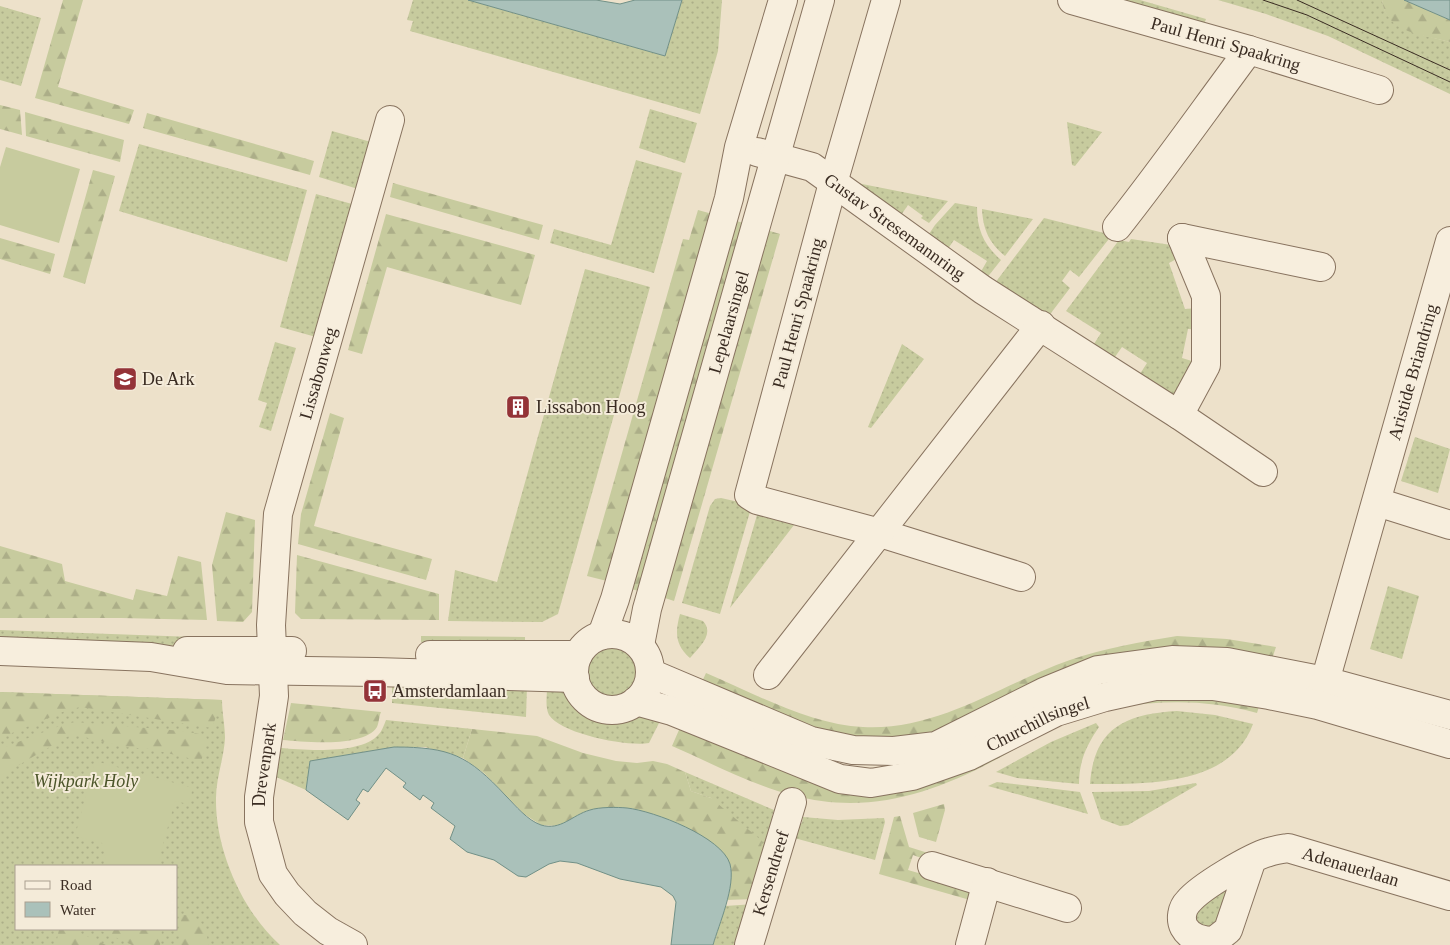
<svg xmlns="http://www.w3.org/2000/svg" width="1450" height="945" font-family="'Times New Roman',serif">
<style>
.grass{fill:url(#grass-dots);fill-rule:evenodd}
.forest{fill:url(#forest-firs)}
.pitch{fill:#c7cb9e}
.water{fill:#aac1ba;stroke:#719087}
.lines{fill:none;stroke-linecap:round;stroke-linejoin:round}
.minor-casing{stroke:#88735f;stroke-width:30}
.minor{stroke:#f7eedd;stroke-width:28}
.tram{stroke:#3a2c22;stroke-width:1}
.labels{text-anchor:middle;stroke-width:4;stroke-linejoin:round;paint-order:stroke}
.street-label{font-size:18px;fill:#3a2c22;stroke:#f4ebd9}
.poi-label{font-size:18px;fill:#3a2c22;stroke:#f4ebd9;text-anchor:start}
.park-label{font-size:18px;font-style:italic;fill:#4c552a;stroke:#f4ebd9}
</style>
<defs>
<pattern id="grass-dots" width="8" height="8" patternUnits="userSpaceOnUse" patternTransform="scale(1.25)"><rect width="8" height="8" fill="#c7cb9e"/><path d="M2 2h.1M6 6h.1" fill="none" stroke="#acae88" stroke-width="1.8" stroke-linecap="round"/></pattern>
<pattern id="forest-firs" width="22" height="20" patternUnits="userSpaceOnUse" patternTransform="scale(1.25)"><rect width="22" height="20" fill="#c7cb9e"/><path d="M5 1l3.5 6h-7zM16 11l3.5 6h-7z" fill="#acae88"/></pattern>
</defs>
<rect width="100%" height="100%" fill="#ede1ca"/>
<path class="grass" d="M413,0H468L665,56L682,0H722L718,51L700,114L410,31L413,21L407,20Z
M1097,0H1140L1206,19L1202,30Z
M1218,0H1382C1385,31 1426,35 1450,42V94L1328,36L1266,14Z
M0,6L41,18L21,86L0,80Z
M650,109L697,123L685,163L639,148Z
M1067,122L1102,132L1075,166L1072,165Z
M332,131L371,142L358,189L319,177Z
M139,144L307,190L287,262L119,211Z
M636,160L682,173L654,273L550,243L554,229L611,245Z
M852,182L948,201L929,223L921,218L923,216L908,205L897,221Z
M316,194L352,204L316,337L280,327Z
M955,203L977,207C977,230 984,245 1001,260L986,279L979,275L987,261L954,240L945,253L925,240L935,225Z
M982,209L1033,219L1005,256C989,243 983,229 982,209Z
M1044,218L1112,235L1079,277L1070,270L1062,281L1070,288L1048,317L995,283Z
M1131,239L1178,246L1182,256L1169,263L1185,309L1198,308L1202,330L1188,329L1182,358L1195,362L1176,399L1138,377L1147,363L1122,347L1112,361L1092,347L1101,333L1066,311L1119,240L1129,242Z
M585,269L650,287L558,614L542,622L448,621L455,570L497,582Z
M275,342L296,348L271,431L259,427L267,403L258,400Z
M902,344L924,359L871,428L868,427Z
M1415,437L1450,449L1438,493L1401,481Z
M721,498L752,505L720,614L682,603L710,506L715,499Z
M757,515L794,525L730,608Z
M1388,586L1419,596L1402,659L1370,649Z
M680,614L703,621C715,634 699,647 690,658C675,645 675,632 680,614Z
M0,630L222,638L197,644L169,646L0,641Z
M588 672a24 24 0 1 1 48 0a24 24 0 1 1-48 0Z
M412,681L527,686L526,717L392,703V686Z
M547,688L564,691L580,709L602,720H619L643,713L663,715L649,743C628,747 561,734 549,715C545,708 547,695 547,688Z
M0,692L222,700C222,712 225,726 225,738C224,758 216,778 216,798C215,849 242,911 280,945H0ZM16,866H176V929H16Z
M1177,711L1215,715L1253,724C1230,787 1145,784 1090,784C1094,728 1125,714 1177,711Z
M386,720L472,729L463,758L425,747H394L310,761L306,790L276,777L281,748C305,750 362,755 379,734C382,731 384,725 386,720Z
M1096,723L1099,727C1086,746 1079,762 1079,784L1017,778L996,772L1051,742Z
M685,772L774,810L772,816L775,831L755,899L711,798L691,791Z
M997,782L1080,792L1088,814L988,786Z
M1196,783L1197,785L1128,825L1120,826L1101,819L1092,792L1149,791Z
M803,817L838,820L884,818L885,822L875,860L787,836L788,831L802,823Z
M1231,884L1214,930L1199,927L1195,918L1198,905Z
M755,904L743,945H713L725,906Z"/>
<path class="forest" d="M63,0H83L58,87L134,110L129,124L35,98Z
M1382,0H1404L1450,20V42C1424,35 1385,33 1382,0Z
M0,105L20,110L22,135L0,129Z
M25,112L124,140L120,162L26,136Z
M147,113L314,161L310,175L143,128Z
M93,170L115,176L85,284L63,277Z
M393,183L543,225L539,240L390,197Z
M698,210L716,215L611,582L587,576L683,239L689,240Z
M386,214L535,255L521,305L387,267L362,354L348,350Z
M729,219L751,225L646,593L624,587Z
M763,229L780,234L674,601L659,596Z
M0,238L55,254L50,274L0,259Z
M330,413L344,418L314,526L432,559L426,580L298,544L301,514Z
M226,512L255,520L252,612L243,622L217,621L212,565Z
M0,546L62,564L65,581L133,600L136,589L167,596L178,556L201,562L207,620L121,618H0Z
M297,555L439,594V620L301,619L295,613Z
M421,636L525,637V650L458,648L421,642Z
M1177,636L1227,639L1276,647L1271,662L1163,654L934,738L869,746L699,688L706,673C753,693 811,725 863,727C939,731 1001,684 1070,660C1105,648 1141,642 1177,636Z
M0,692L222,700L212,728L80,707L65,711L0,738Z
M1139,696L1261,700L1257,713C1208,700 1168,700 1118,707Z
M291,703L381,712C379,716 379,723 377,727C364,748 304,742 283,740Z
M75,722L182,731L205,735L208,741L201,761L150,749L125,747L72,734L0,776V749L62,725Z
M682,723L851,784L1017,741L1020,746C948,788 876,818 792,795C750,784 711,763 672,746Z
M472,729L537,736L583,753L616,761L637,763L653,761L667,764L685,772L691,791L711,798L762,841L755,899L726,900L731,882L670,820L627,808L589,810L560,826L541,825L524,814L484,773L463,758Z
M944,804L945,810L936,842L919,837L913,813Z
M900,816L909,847L928,853L927,860L913,855L908,870L973,889L970,900L879,874L894,817Z
M181,915H187L204,925L209,945H180Z
M59,929H71L106,945H56Z
M97,929H162L160,945H132Z"/>
<path class="pitch" d="M6,147L80,169L59,243L0,225V167Z
M95,761L193,788L188,804L175,801L159,859L153,866H107L102,843L75,836Z"/>
<path class="water" d="M468,0H596L620,4L635,0H682L665,56Z
M1404,0H1450V20Z
M394,747C450,747 468,755 506,796C516,806 527,820 541,825C561,831 572,815 590,810C599,807 617,807 627,808C654,811 722,837 730,864C736,886 719,924 713,945H671L676,902L673,896L661,887L620,879L577,863L560,861L549,864L526,877L518,876L494,860L467,852L450,839L455,826L431,808L434,803L423,795L420,800L403,787L406,783L386,768L368,792L363,789L356,800L360,803L348,820L306,790L310,761Z"/>
<g class="lines">
<defs>
<g id="minor">
<path d="M886,0L833,183L749,495L757,500L880,533L1021,577"/>
<path id="s1" d="M1072,0L1249,50L1379,90"/>
<path id="s2" d="M757,152L812,167L983,290L1179,415L1263,472"/>
<path d="M1117,227C1163,169 1205,109 1249,50"/>
<path d="M1182,238L1321,267"/>
<path d="M1179,415L1206,365V296L1182,238"/>
<path d="M1377,502L1450,525"/>
<circle cx="612" cy="672" r="38"/>
<path d="M602,635L615,599L729,198L739,147L783,0"/>
<path id="s3" d="M640,645L647,609L820,0"/>
<path d="M0,651L151,657L227,670L376,672L575,678"/>
<path d="M187,651H292"/>
<path d="M430,655H578"/>
<path d="M650,673L811,741L853,750L894,751L936,746L1044,692L1098,670L1172,660L1227,662L1325,681L1450,715"/>
<path d="M768,675L1041,325"/>
<path id="s4" d="M1320,699L1450,241"/>
<path id="s5" d="M636,701L672,711L840,779L871,783L912,776L969,756L1056,712L1105,697L1155,686H1213L1269,695L1318,705L1450,744"/>
<path id="s6" d="M1252,859L1228,930L1214,941C1202,941 1190,938 1184,927C1180,919 1182,908 1188,902C1200,887 1251,857 1269,852C1275,850 1282,849 1288,848L1450,896"/>
<path d="M932,866L1067,908"/>
<path id="s7" d="M353,945L328,931L305,913L287,894L273,874L259,822V797L274,696L271,625L278,514L390,120"/>
<path id="s8" d="M749,945L792,802"/>
<path d="M970,945L987,882"/>
</g>
</defs>
<use href="#minor" class="minor-casing"/>
<use href="#minor" class="minor"/>
<path class="tram" d="M1263,0L1307,15L1450,82
M1297,0L1450,70"/>
</g>
<defs>
<symbol id="school-square" viewBox="-11 -11 22 22"><rect x="-9" y="-9" width="18" height="18" rx="4" fill="#943338" stroke="#f4ebd9"/><path d="M0-5L7-2L0 1L-7-2ZM-4 1L0 2.5L4 1V4Q0 6-4 4Z" fill="#fff"/></symbol>
<symbol id="building-square" viewBox="-11 -11 22 22"><rect x="-9" y="-9" width="18" height="18" rx="4" fill="#943338" stroke="#f4ebd9"/><path d="M-4-6H4V6H1V3H-1V6H-4ZM-2.5-4.3h1.7v1.8h-1.7ZM.8-4.3h1.7v1.8H.8ZM-2.5-1h1.7V.8h-1.7ZM.8-1h1.7V.8H.8Z" fill="#fff"/></symbol>
<symbol id="bus-square" viewBox="-11 -11 22 22"><rect x="-9" y="-9" width="18" height="18" rx="4" fill="#943338" stroke="#f4ebd9"/><path d="M-5-6H5V4H4V6H2V4H-2V6H-4V4H-5ZM-3.5-4V0h7V-4ZM-3.5 1.2v1.5H-2V1.2ZM2 1.2v1.5H3.5V1.2Z" fill="#fff"/></symbol>
</defs>
<g fill-rule="evenodd">
<use href="#school-square" x="111" y="365" width="28" height="28"/>
<use href="#building-square" x="504" y="393" width="28" height="28"/>
<use href="#bus-square" x="361" y="677" width="28" height="28"/>
</g>
<g class="labels">
<g class="street-label">
<text dy="6" stroke="none"><textPath href="#s1" startOffset="160">Paul Henri Spaakring</textPath></text>
<text dy="6" stroke="none"><textPath href="#s2" startOffset="159">Gustav Stresemannring</textPath></text>
<text transform="translate(798 313) rotate(-75)" y="6">Paul Henri Spaakring</text>
<text dy="6" stroke="none"><textPath href="#s3" startOffset="335">Lepelaarsingel</textPath></text>
<text dy="6" stroke="none"><textPath href="#s4" startOffset="340">Aristide Briandring</textPath></text>
<text dy="6" stroke="none"><textPath href="#s7" startOffset="618">Lissabonweg</textPath></text>
<text dy="6" stroke="none"><textPath href="#s5" startOffset="428">Churchillsingel</textPath></text>
<text dy="6" stroke="none"><textPath href="#s7" startOffset="220">Drevenpark</textPath></text>
<text dy="6" stroke="none"><textPath href="#s6" startOffset="335">Adenauerlaan</textPath></text>
<text dy="6" stroke="none"><textPath href="#s8" startOffset="75">Kersendreef</textPath></text>
</g>
<g class="poi-label">
<text x="142" y="385">De Ark</text>
<text x="536" y="413">Lissabon Hoog</text>
<text x="392" y="697">Amsterdamlaan</text>
</g>
<g class="park-label">
<text x="86" y="787">Wijkpark Holy</text>
</g>
</g>
<rect x="15" y="865" width="162" height="65" fill="#f4ebd9" stroke="#aa9f90"/>
<rect x="25" y="881" width="25" height="8" fill="#f7eedd" stroke="#aa9f90"/>
<text x="60" y="890" font-size="15" fill="#3a2c22">Road</text>
<rect x="25" y="902" width="25" height="15" fill="#aac1ba" stroke="#aa9f90"/>
<text x="60" y="915" font-size="15" fill="#3a2c22">Water</text>
</svg>
